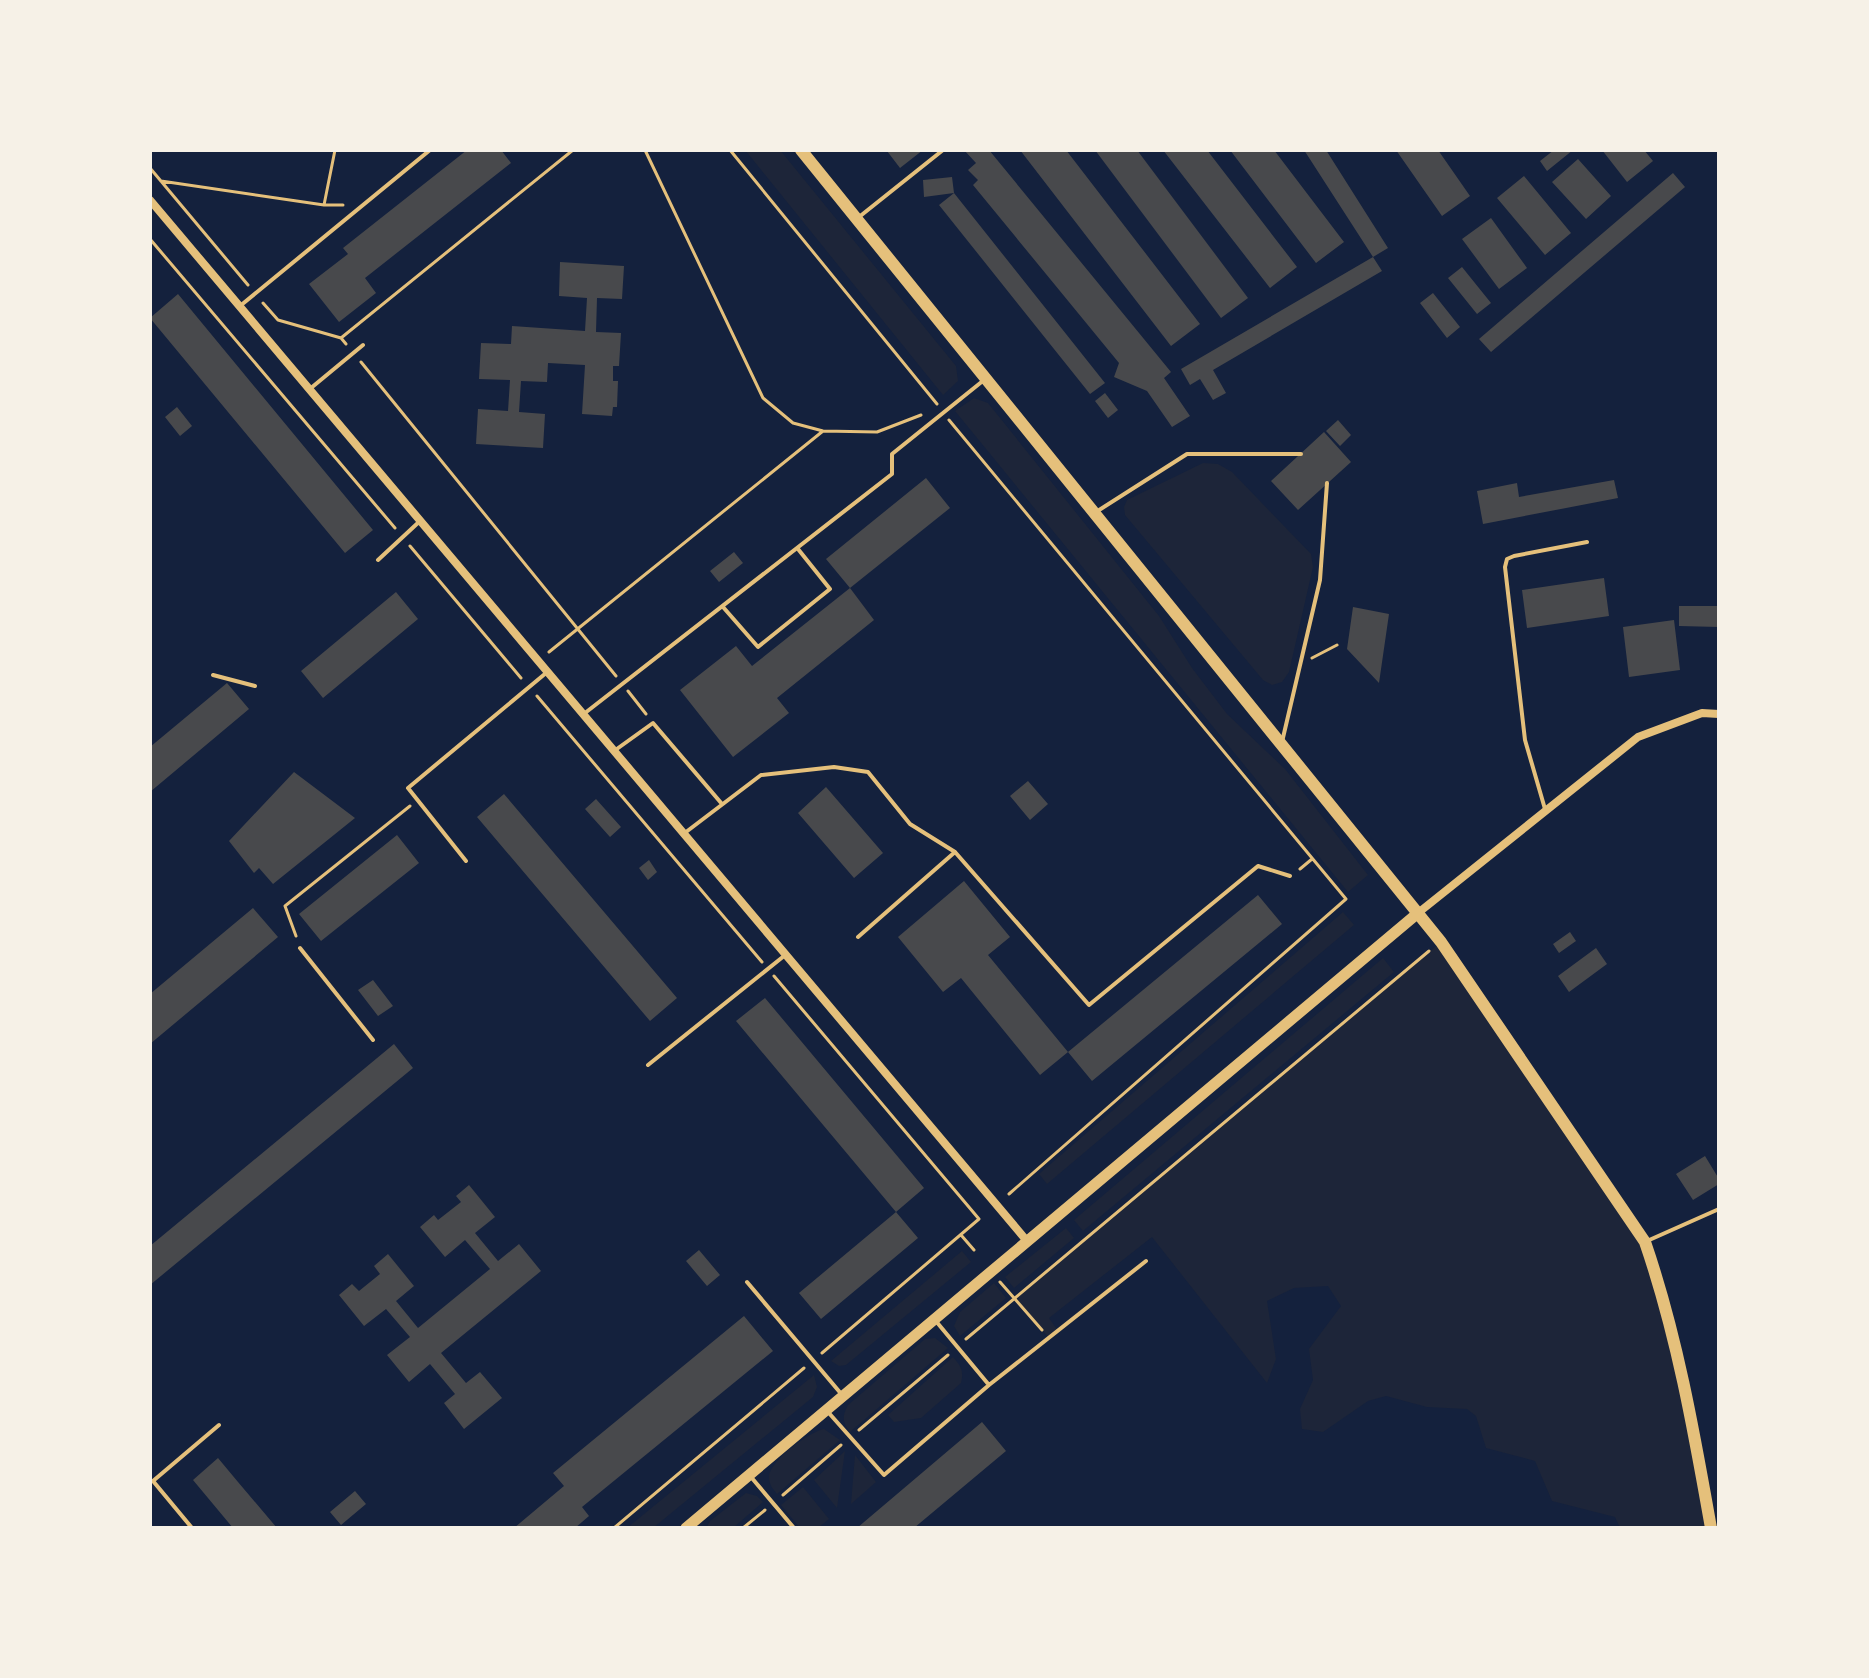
<svg xmlns="http://www.w3.org/2000/svg" width="1869" height="1678" font-family="Rubik,sans-serif">
<style>
.green{fill:#1d2539}
.building{fill:#48494c}
.lines{fill:none;stroke-linecap:round;stroke-linejoin:round}
.path{stroke:#e5c07b;stroke-width:3}
.service{stroke:#e5c07b;stroke-width:4}
.minor{stroke:#e5c07b;stroke-width:8}
.tertiary{stroke:#e5c07b;stroke-width:11}
.secondary{stroke:#e5c07b;stroke-width:12}
</style>
<rect width="100%" height="100%" fill="#14213d"/>
<path class="green" d="M745,150H780L956,366L958,381L943,395Z
M974,398L988,403L1159,616L1192,668L1227,714L1285,769L1368,875L1348,892L955,411Z
M1203,463L1218,464L1232,472L1311,554L1313,567L1289,672L1282,682L1272,685L1263,680L1125,515L1124,507L1127,500Z
M1343,912L1354,925L1047,1184L1039,1174Z
M1441,942L1645,1242L1711,1528H1620L1615,1517L1552,1501L1535,1461L1486,1448L1476,1416L1467,1409L1427,1407L1386,1396L1368,1401L1323,1432L1302,1429L1300,1409L1313,1380L1309,1349L1341,1306L1328,1286L1294,1288L1267,1301L1276,1359L1267,1383L1152,1237L1049,1318L1058,1331L1049,1338L1015,1298Z
M1383,958L1394,972L1083,1231L1074,1220Z
M1066,1228L1074,1238L1014,1288L1005,1277Z
M962,1251L971,1262L846,1365L839,1366L831,1361Z
M994,1283L1006,1298L960,1336L954,1326L960,1312Z
M935,1338L948,1348L850,1432C842,1422 842,1416 848,1405L925,1339Z
M953,1357C961,1366 964,1371 961,1383L921,1418L894,1422L888,1415Z
M814,1375L817,1387L813,1397L653,1528H627Z
M824,1429L840,1440L777,1494C773,1489 769,1485 769,1477C769,1461 809,1432 824,1429Z
M845,1451L837,1508L814,1480Z
M855,1455L876,1482L851,1504Z
M803,1487L829,1519L818,1528H800L781,1505Z
M746,1493L757,1496L763,1502L733,1528H706L710,1521Z"/>
<path class="building" d="M467,150H501L511,163L365,278L376,293L339,322L309,284L348,254L343,248Z
M889,150H923L900,168L887,151Z
M964,150H989L1171,372L1164,378L1190,416L1172,427L1147,391L1114,377L1119,363L973,185L978,180L968,170L976,163Z
M1020,150H1066L1200,324L1171,346Z
M1095,150H1137L1248,298L1221,318Z
M1163,150H1207L1297,267L1270,288Z
M1230,150H1274L1344,242L1316,263Z
M1304,150H1326L1388,248L1373,257Z
M1396,150H1438L1470,196L1442,216Z
M1554,150H1573L1547,171L1540,161Z
M1602,150H1644L1653,161L1627,182Z
M1578,159L1611,196L1586,219L1552,182Z
M1673,173L1685,187L1491,352L1479,339Z
M1524,176L1571,233L1545,255L1497,198Z
M952,177L954,193L1105,383L1090,394L939,205L954,193L924,197L923,180Z
M1491,218L1527,268L1499,289L1462,239Z
M1373,257L1382,271L1213,370L1226,393L1213,400L1200,379L1190,385L1181,369Z
M560,262L624,266L622,299L597,298L596,332L621,333L619,366H613V381H618L617,407H613L612,416L582,414L585,365L548,363L547,382L521,381L519,412L545,414L543,448L476,444L478,409L508,411L510,380L479,379L481,343L511,344L512,326L585,331L587,298L559,296Z
M1462,267L1491,303L1477,314L1448,278Z
M1433,293L1460,327L1447,338L1420,303Z
M178,294L373,530L345,553L150,318Z
M1105,393L1118,410L1108,418L1095,401Z
M177,407L192,426L180,436L165,417Z
M1338,420L1351,435L1340,446L1326,431Z
M1324,432L1351,462L1298,510L1271,481Z
M926,478L950,508L850,588L874,620L777,698L789,713L733,757L680,690L736,646L752,666L850,588L826,559Z
M1614,480L1618,498L1483,524L1477,491L1517,483L1519,497Z
M734,552L743,563L719,582L710,571Z
M1604,578L1609,616L1527,628L1522,590Z
M396,592L418,619L323,698L301,671Z
M1679,606H1719V627L1679,626Z
M1353,607L1389,614L1379,683L1347,649Z
M1674,620L1680,670L1629,677L1623,627Z
M227,683L249,709L150,792V747Z
M294,772L355,818L273,884L259,868L254,873L229,841Z
M1028,781L1048,804L1030,820L1010,796Z
M826,787L883,853L854,878L798,813Z
M504,794L677,998L650,1021L477,817Z
M596,799L621,827L610,837L585,809Z
M397,835L419,863L321,941L299,914Z
M649,860L657,872L648,880L639,868Z
M964,881L1010,937L988,955L1068,1052L1258,895L1282,924L1092,1081L1068,1052L1040,1075L961,978L943,992L898,937Z
M253,908L278,937L150,1044V994Z
M1570,932L1576,941L1559,953L1553,944Z
M1596,948L1607,964L1569,992L1558,976Z
M373,980L393,1006L378,1016L358,990Z
M765,998L924,1188L896,1212L736,1021Z
M394,1044L413,1068L150,1285V1246Z
M1705,1156L1719,1179V1184L1693,1200L1676,1174Z
M469,1185L495,1217L475,1233L498,1261L519,1244L541,1271L441,1353L466,1383L480,1372L502,1398L464,1429L444,1403L455,1394L430,1364L409,1382L387,1355L410,1337L386,1309L364,1326L339,1295L352,1284L359,1291L380,1274L374,1266L388,1254L414,1286L396,1301L418,1328L490,1269L465,1240L445,1257L420,1227L434,1215L438,1220L461,1202L456,1196Z
M896,1212L918,1238L821,1319L799,1293Z
M699,1250L720,1275L707,1286L686,1261Z
M744,1316L773,1351L582,1507L589,1516L575,1528H514L564,1486L553,1473Z
M982,1422L1006,1451L914,1528H857Z
M218,1458L238,1482L277,1528H233L193,1480Z
M355,1491L366,1504L341,1525L330,1512Z"/>
<g class="lines">
<path class="path" d="M645,150L763,398L793,423L823,431L877,432L921,415
M730,150L937,404
M150,168L248,285
M161,181L324,205H343
M324,205L335,150
M150,239L395,528
M263,303L278,320L341,338L346,344
M341,338L573,150
M361,362L616,676
M949,420L1346,899L1009,1194
M410,546L521,678
M549,652L823,431
M1312,658L1337,645
M628,691L646,714
M537,696L762,962
M1300,869L1312,859
M296,936L285,906L410,806
M774,976L979,1219L822,1353
M961,1235L974,1250
M1000,1282L1042,1330
M966,1339L1429,951
M859,1430L948,1355
M783,1495L841,1445
M614,1528L804,1368
M743,1528L765,1510"/>
<path class="service" d="M859,217L943,150
M240,306L430,150
M311,388L363,345
M1096,512L1187,454H1301
M378,560L420,521
M723,607L758,647L830,589L798,549
M213,675L255,686
M585,713L892,474V454L984,380
M1282,742L1320,580L1327,483
M614,751L653,723L722,804
M1545,809L1525,740L1505,567L1507,559L1514,556L1587,542
M686,832L761,775L834,767L868,772L910,824L955,852
M466,861L408,788L546,673
M858,937L955,852L1089,1005L1258,866L1290,876
M300,948L373,1040
M648,1065L784,956
M1647,1241L1719,1209
M747,1282L843,1396
M989,1385L1146,1261
M828,1412L884,1475L989,1385L935,1320
M751,1477L794,1528
M192,1528L153,1481L219,1425"/>
<path class="minor" d="M150,200L1027,1241
M1418,913L1638,737L1702,713L1719,714"/>
<path class="tertiary" d="M686,1528L1418,913"/>
<path class="secondary" d="M801,150L1441,942L1645,1242C1677,1335 1694,1432 1711,1528"/>
</g>
<rect width="1869" height="1678" fill="none" stroke="#f6f1e7" stroke-width="304"/>
</svg>
